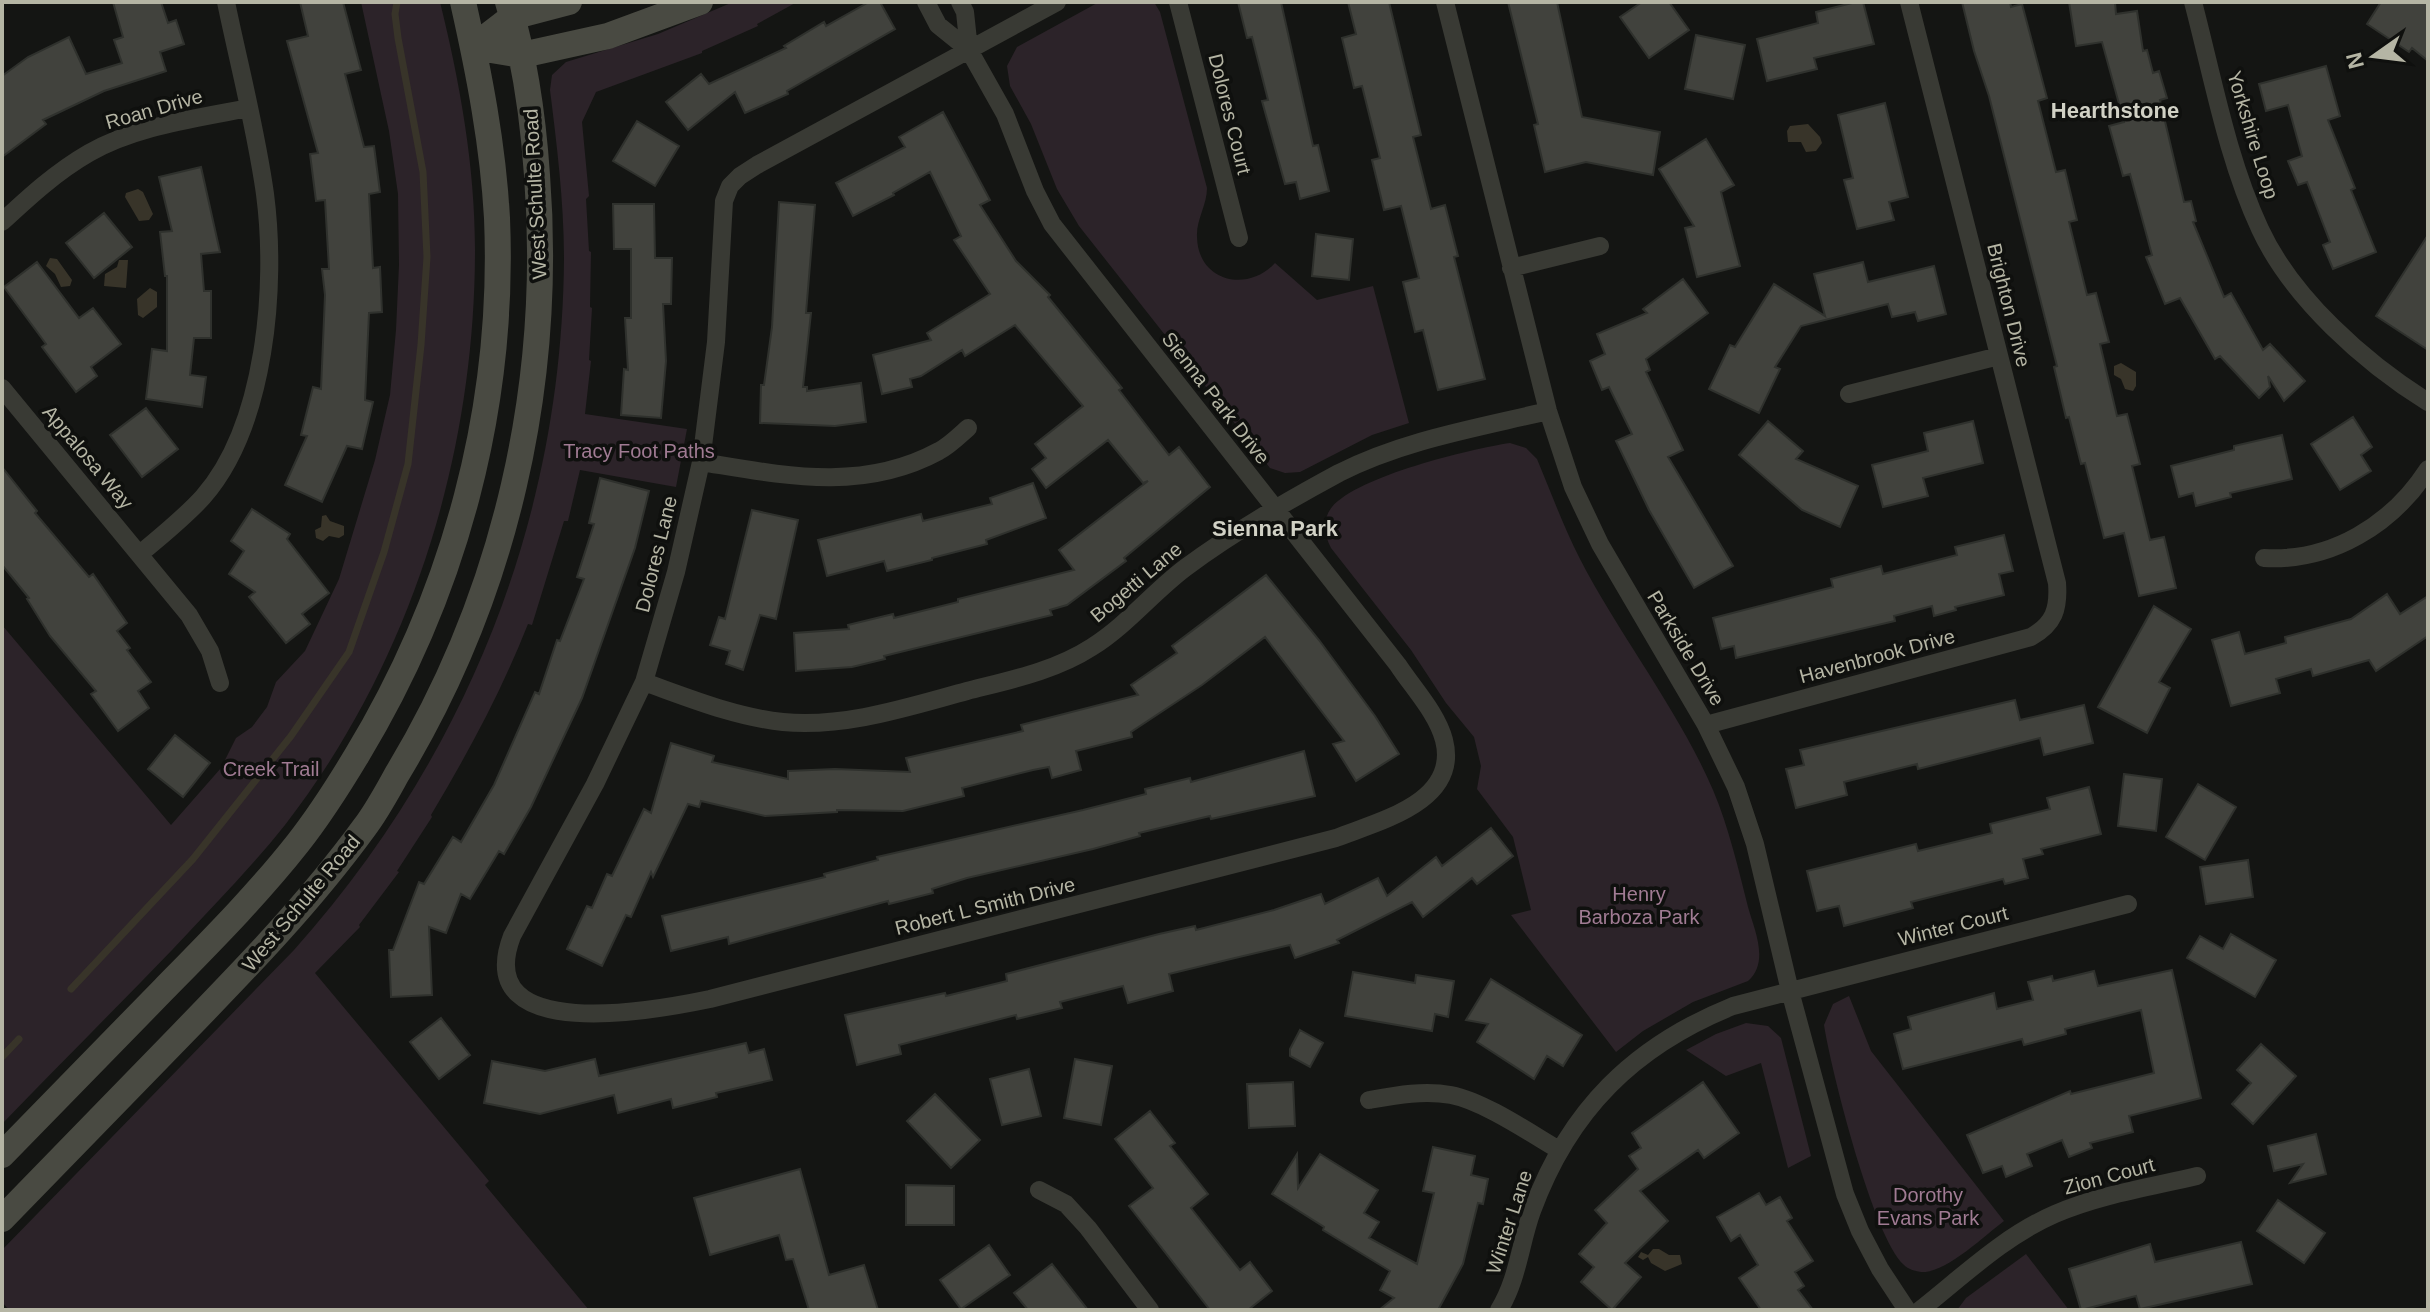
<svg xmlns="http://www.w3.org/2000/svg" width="2430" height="1312" font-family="Arial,sans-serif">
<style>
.green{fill:#2c2329}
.water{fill:#383429}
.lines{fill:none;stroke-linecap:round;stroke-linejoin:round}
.stream{stroke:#383429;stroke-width:7}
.building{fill:#41423d;stroke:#2f312d;stroke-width:2}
.minor{stroke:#393a34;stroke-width:18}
.secondary{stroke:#494a42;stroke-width:26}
.labels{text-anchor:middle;stroke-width:7;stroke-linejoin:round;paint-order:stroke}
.street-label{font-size:20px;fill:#b5b5a4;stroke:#0f100e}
.park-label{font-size:20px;fill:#a07b93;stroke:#0f100e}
.neighbourhood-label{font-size:22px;font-weight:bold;fill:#d1d1c5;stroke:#0f100e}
</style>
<rect width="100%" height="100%" fill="#141513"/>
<path class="green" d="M361,2H440C460,83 475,166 475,250C475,455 411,662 285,825C250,869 211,908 173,949C116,1008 59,1065 2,1124V625L171,825L221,768L236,738L252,727L267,707L276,682L305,651L339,579L375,460L390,395L396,330L399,265L398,194L389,131Z
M733,2H797L757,24L758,26L702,51V53L596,92L582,122L589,196L586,199L589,251L591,252L590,307L592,308L589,360L591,361L585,414L687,429L676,487L580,470L568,521H564L532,625L528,624C501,692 468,753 431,815L432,817L397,871L399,872L359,925L360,927L315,973L489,1181L485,1185L589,1310H9L2,1302V1250L294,950C466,757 562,519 564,259C564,203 557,146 550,90L552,75L566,62L658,34Z
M1099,2H1154L1160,12L1207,188C1207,205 1196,220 1197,237C1198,282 1248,293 1275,263L1317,300L1373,286L1409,423L1372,435L1300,472L1285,473L1270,468L1079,226L1057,189L1031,124L1010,86L1007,66L1017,47Z
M1510,443L1526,448L1537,459C1551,492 1563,526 1580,559C1621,638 1678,709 1713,790C1729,828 1738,868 1748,907C1754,929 1770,962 1748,981L1693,1002L1643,1031L1616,1052L1511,915L1531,910L1513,837L1477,789L1481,766L1474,737L1446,703L1411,650L1331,548C1324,535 1322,519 1332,507C1358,476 1470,449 1510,443Z
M1849,996L1871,1051L2004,1221C1984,1236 1945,1274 1921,1272C1915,1271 1908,1269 1904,1265C1873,1237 1831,1070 1824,1025L1833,1004Z
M1746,1023L1768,1026L1781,1038L1811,1156L1788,1168L1761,1063L1726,1076L1686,1050L1716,1034Z
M2026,1254L2069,1310H1957L1966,1298Z"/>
<path class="water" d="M1808,124L1820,137L1822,143L1816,151L1806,152L1801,142H1788L1787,131L1790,126Z
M138,189L143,192L153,214L149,220L139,221L125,197L126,193Z
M50,258L57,259L72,280L70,286L61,287L55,274L46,266Z
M119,260H128L126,288L104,286L105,274L117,267Z
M150,288L157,292V307L143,318L138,315L137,299Z
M2121,363L2136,372V386L2133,391L2125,389L2121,379L2114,375V366Z
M326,515L330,521L344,526V535L339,538L329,536L323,541L316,538L315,530L321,527L322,516Z
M1653,1249H1659L1669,1255H1680L1682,1264L1665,1271L1651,1263L1648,1257L1643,1260L1638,1257L1641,1252L1648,1255Z"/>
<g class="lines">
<path class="stream" d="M71,989L193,859L291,736L349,652L384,552L408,464L421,345L427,257L423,172L398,38L395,14L397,2
M2,1057L19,1039"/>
</g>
<path class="building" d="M113,2H161L168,23L176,20L184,44L160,52L166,71L104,91L43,120L46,124L2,157V76L28,57L69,37L86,74L122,63L114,40L123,37Z
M300,2H343L361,70L345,74L364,147L374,146L380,192L369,194L373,268L380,267L382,312L369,313L365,400L373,402L362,449L347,446L322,502L285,485L307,436L301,435L313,387L321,389L325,295L322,269H329L325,200L316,201L310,154L318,153L287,41L308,36Z
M869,2H880L895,29L787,91L788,94L745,113L735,92L688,130L666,102L701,74L709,84L786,48L784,46L824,22L826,26Z
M1238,2H1281L1313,146L1318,145L1329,191L1300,199L1296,182L1285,184L1262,101L1268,100L1252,37L1247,38Z
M1348,2H1389L1421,135L1413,137L1431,209L1445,205L1458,256L1454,257L1485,379L1438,390L1423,330L1415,332L1403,282L1419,278L1401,206L1384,210L1372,160L1380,158L1362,86L1354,88L1342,38L1356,34Z
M1508,2H1557L1582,117L1660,132L1653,175L1586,162L1545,172L1534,125L1538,124Z
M1642,2H1669L1689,30L1649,58L1620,17Z
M1856,2H1863L1874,44L1814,58L1817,69L1767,81L1757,39L1818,23L1816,12Z
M1962,2H2010L2011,7L2022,4L2047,98L2038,101L2056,172L2065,170L2077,220L2069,222L2087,295L2096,293L2109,342L2100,344L2117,416L2127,414L2140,464L2132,466L2150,540L2164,537L2176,588L2139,596L2124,533L2104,538L2085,463L2081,464L2069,417L2066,418L2054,367L2057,366L1989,96L1974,51Z
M2069,2H2115L2116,14L2137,11L2143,51L2147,50L2153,73L2159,71L2167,98L2160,100L2184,202L2191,201L2196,221L2193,222L2224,297L2231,293L2263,350L2270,344L2305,381L2284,401L2268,376L2270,387L2259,398L2220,356L2215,359L2180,298L2165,304L2146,257L2152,255L2130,174L2123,176L2109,126L2124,122L2102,42L2076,46Z
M2381,2H2428V61L2412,48L2409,52L2367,24Z
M1696,35L1745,45L1733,99L1685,89Z
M2326,66L2340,116L2328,120L2355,188L2351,190L2376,252L2333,269L2323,245L2330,242L2307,182L2298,185L2288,161L2302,156L2288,105L2266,111L2259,84Z
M1885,103L1908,197L1889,202L1894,220L1857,229L1844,180L1853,178L1838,115Z
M943,112L990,200L980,205L1016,261L1050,295L1048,297L1122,388L1119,390L1169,455L1179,447L1210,487L1124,558L1126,561L1067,605L1050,610L1052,615L884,656L885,659L852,667L796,671L794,633L849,629L848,625L893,614L894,618L958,602V599L1074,570L1059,550L1148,481L1143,483L1108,440L1046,488L1032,469L1046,458L1035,444L1083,406L1015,325L965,356L962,350L921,376L910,379L912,387L882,394L873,355L931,340L927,333L990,294L954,240L961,236L930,172L893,193L894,195L853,216L836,183L905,147L899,137Z
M637,121L679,146L655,186L613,161Z
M1706,139L1734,185L1721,192L1740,266L1697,277L1685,228L1694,226L1659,169Z
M201,167L220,252L201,254L204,291H211V338H194L190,375L206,377L202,407L146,399L152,349L167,351V276H165L160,232L172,231L159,177Z
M779,202L815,205L806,313H811L803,387H807V391L861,383L866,422L835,426L760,423L761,385H764L772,327Z
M613,204H654L655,258H672L671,304H663L666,361L661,418L621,415L624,369L628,370L625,318H631V249H614Z
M104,213L132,247L94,278L66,243Z
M1316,234L1353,239L1349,280L1312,276Z
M2428,235V350L2376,316Z
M37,262L79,318L93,308L121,344L91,367L97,376L76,392L42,347L46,344L4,287Z
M1863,262L1868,282L1934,266L1946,314L1918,321L1915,312L1892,317L1888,304L1801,326L1775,367L1780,369L1759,413L1709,389L1730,345L1735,347L1774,284L1825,316L1814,274Z
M1683,279L1708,313L1646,359L1650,370L1646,372L1683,450L1668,457L1733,566L1694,588L1649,510L1616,441L1632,434L1609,387L1602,390L1590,361L1605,354L1597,334L1647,313L1643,309Z
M146,408L178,449L142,477L110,435Z
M2353,417L2372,447L2361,455L2371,471L2340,490L2311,444Z
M1768,421L1803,451L1796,459L1858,486L1840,527L1802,510L1739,455Z
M1973,421L1983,463L1923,478L1928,496L1883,507L1872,465L1928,451L1924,433Z
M2282,435L2292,479L2230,493L2231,497L2196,506L2193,493L2179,497L2171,466L2234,450V446Z
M2,467L37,511L35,513L89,577L93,574L127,623L117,631L130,648L127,650L151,682L138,691L149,708L118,731L91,694L96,691L50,636L27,599L29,598L2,565Z
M600,478L649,491L635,548L582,698L531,807L504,854L499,851L470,899L461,894L446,933L429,927L432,995L391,997L389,950H393L419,882L424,884L453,837L461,842L494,785L535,692L539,694L557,640L560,641L584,579L577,577L594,524L589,523Z
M1033,483L1046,518L986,540L987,544L932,558V560L887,571L884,561L827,576L818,540L921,514L923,521L992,504L990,498Z
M252,509L290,534L287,539L329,593L302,614L310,624L286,643L249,597L255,592L229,574L244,551L231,541Z
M752,510L798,520L776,619L760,615L743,670L726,664L730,651L710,645L719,617L725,619Z
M2004,535L2013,571L1999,574L2004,595L1955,607L1956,610L1934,616L1932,606L1894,616L1895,621L1736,658L1734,646L1721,649L1713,618L1833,587L1831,579L1881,566L1883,574L1957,555L1955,547Z
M1266,575L1319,640L1375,716L1399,754L1356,781L1333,744L1344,741L1265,637L1202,685L1131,732L1132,737L1076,751L1081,770L1052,778L1049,767L1033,770L962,788L964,796L903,811L837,810V812L765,816L701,801L699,807L688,804L653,877L651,872L631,917L626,915L602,966L567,949L587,906L592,908L607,874L612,876L644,809L651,813L671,743L714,756L712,762L788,779V771L835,769L910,772L906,758L1023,731L1021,725L1138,695L1131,685L1177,653L1172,646Z
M2387,594L2400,614L2428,596V636L2376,671L2369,660L2313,676L2311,669L2276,679L2280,693L2231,706L2212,640L2239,632L2245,654L2286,643L2285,637L2351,619Z
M2154,606L2191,629L2159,682L2170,688L2147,733L2098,707Z
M2015,700L2020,720L2084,705L2093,743L2044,755L2040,738L1918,769L1917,764L1844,782L1847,795L1796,808L1786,769L1804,765L1800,750Z
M175,735L210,763L183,797L148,769Z
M1304,751L1315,796L1211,819L1210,816L1139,833L1140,836L1093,849L967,878L932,889L933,893L889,904L888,901L729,944L728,937L671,951L662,916L825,877L824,874L878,860L877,857L1083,810L1146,794L1145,789L1190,778L1191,782Z
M2124,774L2162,779L2156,831L2118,826Z
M2198,784L2236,807L2205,860L2166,837Z
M2089,787L2101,834L2041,849L2043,854L2023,859L2028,878L2005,884L2003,879L1911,902L1913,908L1844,926L1839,906L1817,911L1807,871L1916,844L1918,851L1992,833L1990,824L2050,809L2047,798Z
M1491,828L1513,856L1477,884L1472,878L1423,917L1412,902L1337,940L1339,943L1295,958L1290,945L1235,958L1169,974L1173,991L1128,1003L1123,986L1060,1002L1062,1008L1017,1019L1016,1015L899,1045L901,1054L857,1065L845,1015L945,993L946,996L1007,981L1006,974L1159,934L1195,926L1196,930L1274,910L1321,894L1325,904L1378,878L1387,896L1436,857L1442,866Z
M2248,860L2253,897L2206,904L2200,867Z
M2231,934L2276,960L2255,997L2187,958L2200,936L2223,949Z
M2172,970L2201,1098L2129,1116L2133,1132L2090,1143L2092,1148L2069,1157L2062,1140L2027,1154L2032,1166L2006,1177L2002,1166L1983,1173L1967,1135L2070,1091L2071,1094L2154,1073L2141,1010L2065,1029L2066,1034L2024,1045L2022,1039L1903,1069L1894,1034L1911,1029L1908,1017L1994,993L1997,1009L2033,1000L2028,982L2052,976L2053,981L2094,971L2098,986Z
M1353,972L1415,983L1416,975L1454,981L1448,1017L1435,1014L1432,1031L1345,1016Z
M1491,979L1582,1035L1563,1066L1547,1056L1534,1079L1477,1042L1488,1024L1466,1020Z
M441,1018L470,1055L439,1079L410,1042Z
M1300,1030L1323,1043L1310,1067L1290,1056V1049Z
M746,1043L749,1053L764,1049L772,1080L716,1093L717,1097L673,1108L671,1099L618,1113L614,1095L540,1114L484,1103L492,1061L545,1071L595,1059L599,1076Z
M2261,1044L2296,1076L2253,1124L2232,1104L2251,1083L2237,1070Z
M1075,1059L1112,1066L1101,1125L1064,1118Z
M1029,1069L1041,1116L1002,1125L990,1079Z
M1293,1082L1295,1126L1249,1128L1247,1084Z
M1703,1082L1739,1133L1704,1158L1698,1150L1640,1191L1668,1221L1625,1263L1641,1277L1612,1310L1581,1282L1594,1267L1579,1254L1607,1223L1595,1210L1638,1169L1629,1156L1641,1148L1632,1133Z
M935,1094L980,1140L951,1168L907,1121Z
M1150,1111L1175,1143L1170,1146L1208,1194L1191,1208L1240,1270L1250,1262L1272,1291L1248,1310H1210L1129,1206L1153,1188L1115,1139Z
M2316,1134L2326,1174L2290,1183L2303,1164L2274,1171L2268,1146Z
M1433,1147L1475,1156L1471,1175L1488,1179L1483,1204L1478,1203L1463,1264L1438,1310H1379L1394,1298L1380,1290L1390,1271L1323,1230L1324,1227L1272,1194L1297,1154L1298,1188L1320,1154L1378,1190L1364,1213L1379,1222L1369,1238L1417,1264L1434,1193L1423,1191Z
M800,1169L829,1275L864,1265L878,1310H809L793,1259L786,1260L779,1235L710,1255L694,1198Z
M906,1185L954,1186V1225H906Z
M1759,1193L1766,1205L1780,1197L1792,1218L1787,1221L1813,1261L1795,1272L1804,1286L1798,1290L1813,1310H1761L1739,1278L1758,1265L1740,1235L1731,1241L1717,1217Z
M2278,1200L2325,1233L2304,1263L2257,1231Z
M2241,1242L2252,1284L2140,1309L2136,1296L2081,1310L2069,1269L2150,1244L2155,1262Z
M989,1245L1010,1275L961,1309L940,1280Z
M1052,1264L1088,1310H1028L1014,1293Z"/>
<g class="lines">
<path class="minor" d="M926,2L938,25L969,50L1005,114L1035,191L1052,224L1398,665C1413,688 1437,713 1444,740C1460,802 1379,821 1336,838L710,999C657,1010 470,1046 512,936L595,784L644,682L676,572L701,462L716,342L724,201L730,186L740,176L757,165L1057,2
M960,2L965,12L969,50
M1178,2L1239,238
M1445,2L1548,411L1573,487L1600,544L1706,725L1736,787L1755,844L1790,991L1845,1194L1860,1231L1880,1269L1907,1310
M2193,2C2213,78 2227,158 2260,229C2292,298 2365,363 2428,402
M2,222C29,197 56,172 89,153C136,126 195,119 248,108
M1511,268L1600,246
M2,388L189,615L210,651L220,683
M1849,394L1999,356
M701,462C782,475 862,493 939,451C949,446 959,436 968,428
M140,554C161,536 184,518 203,497C266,425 277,285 265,194C256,129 239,65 226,2
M2264,558C2331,562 2392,525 2428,469
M644,682C689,698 735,717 783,722C845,728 908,707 967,691C1010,680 1055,671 1092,647C1127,625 1152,593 1185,568C1232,533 1287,501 1339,473C1404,440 1477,428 1548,411
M1706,725L2031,637C2054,624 2059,609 2057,583L1909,2
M1369,1100C1397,1095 1424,1090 1451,1095C1483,1101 1530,1133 1559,1150
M1039,1190L1066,1204L1088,1228L1150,1310
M1499,1310C1518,1279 1520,1244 1532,1211C1569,1110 1634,1046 1733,1006L2128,904
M1920,1310C1962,1277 2004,1236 2055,1214C2099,1195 2150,1187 2197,1176"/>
<path class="secondary" d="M473,47L522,55L608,36L700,2
M473,47L512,17L569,2
M2,1155C56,1100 110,1045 164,989C210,942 257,895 298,843C320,815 339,785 357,755C455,593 505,407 497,218C493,145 479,73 463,2
M2,1219C62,1157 123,1095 183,1033C247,967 310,902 364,828C377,811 387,792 397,774C506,594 553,384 537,175C533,116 525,59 508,2"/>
</g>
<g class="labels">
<g class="street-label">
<text transform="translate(154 109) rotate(-16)" y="7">Roan Drive</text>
<text transform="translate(1230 114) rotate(76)" y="7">Dolores Court</text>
<text transform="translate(2253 135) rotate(73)" y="7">Yorkshire Loop</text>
<text transform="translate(535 194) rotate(-93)" y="7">West Schulte Road</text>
<text transform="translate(2009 305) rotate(76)" y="7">Brighton Drive</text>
<text transform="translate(1216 398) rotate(52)" y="7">Sienna Park Drive</text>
<text transform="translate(88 457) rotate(50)" y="7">Appalosa Way</text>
<text transform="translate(656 554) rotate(-76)" y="7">Dolores Lane</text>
<text transform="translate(1136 582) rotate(-40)" y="7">Bogetti Lane</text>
<text transform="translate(1686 648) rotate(59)" y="7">Parkside Drive</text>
<text transform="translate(1877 656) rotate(-15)" y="7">Havenbrook Drive</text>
<text transform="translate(301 903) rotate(-50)" y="7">West Schulte Road</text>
<text transform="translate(985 906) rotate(-14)" y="7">Robert L Smith Drive</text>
<text transform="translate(1953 926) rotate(-14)" y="7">Winter Court</text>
<text transform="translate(2109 1176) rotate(-15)" y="7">Zion Court</text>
<text transform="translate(1509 1222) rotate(-72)" y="7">Winter Lane</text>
</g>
<g class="park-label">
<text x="639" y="458">Tracy Foot Paths</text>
<text x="271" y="776">Creek Trail</text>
<text x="1639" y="901">Henry<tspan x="1639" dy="23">Barboza Park</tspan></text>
<text x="1928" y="1202">Dorothy<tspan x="1928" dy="23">Evans Park</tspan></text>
</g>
<g class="neighbourhood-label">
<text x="2115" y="118">Hearthstone</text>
<text x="1275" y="536">Sienna Park</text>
</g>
</g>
<rect width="2430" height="1312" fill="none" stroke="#b5b5a4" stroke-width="8"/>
<g transform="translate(2374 56) rotate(256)" stroke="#0f100e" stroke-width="6" paint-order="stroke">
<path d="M0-6L14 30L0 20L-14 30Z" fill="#b5b5a4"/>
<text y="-12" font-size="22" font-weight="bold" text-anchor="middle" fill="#b5b5a4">N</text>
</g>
</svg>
